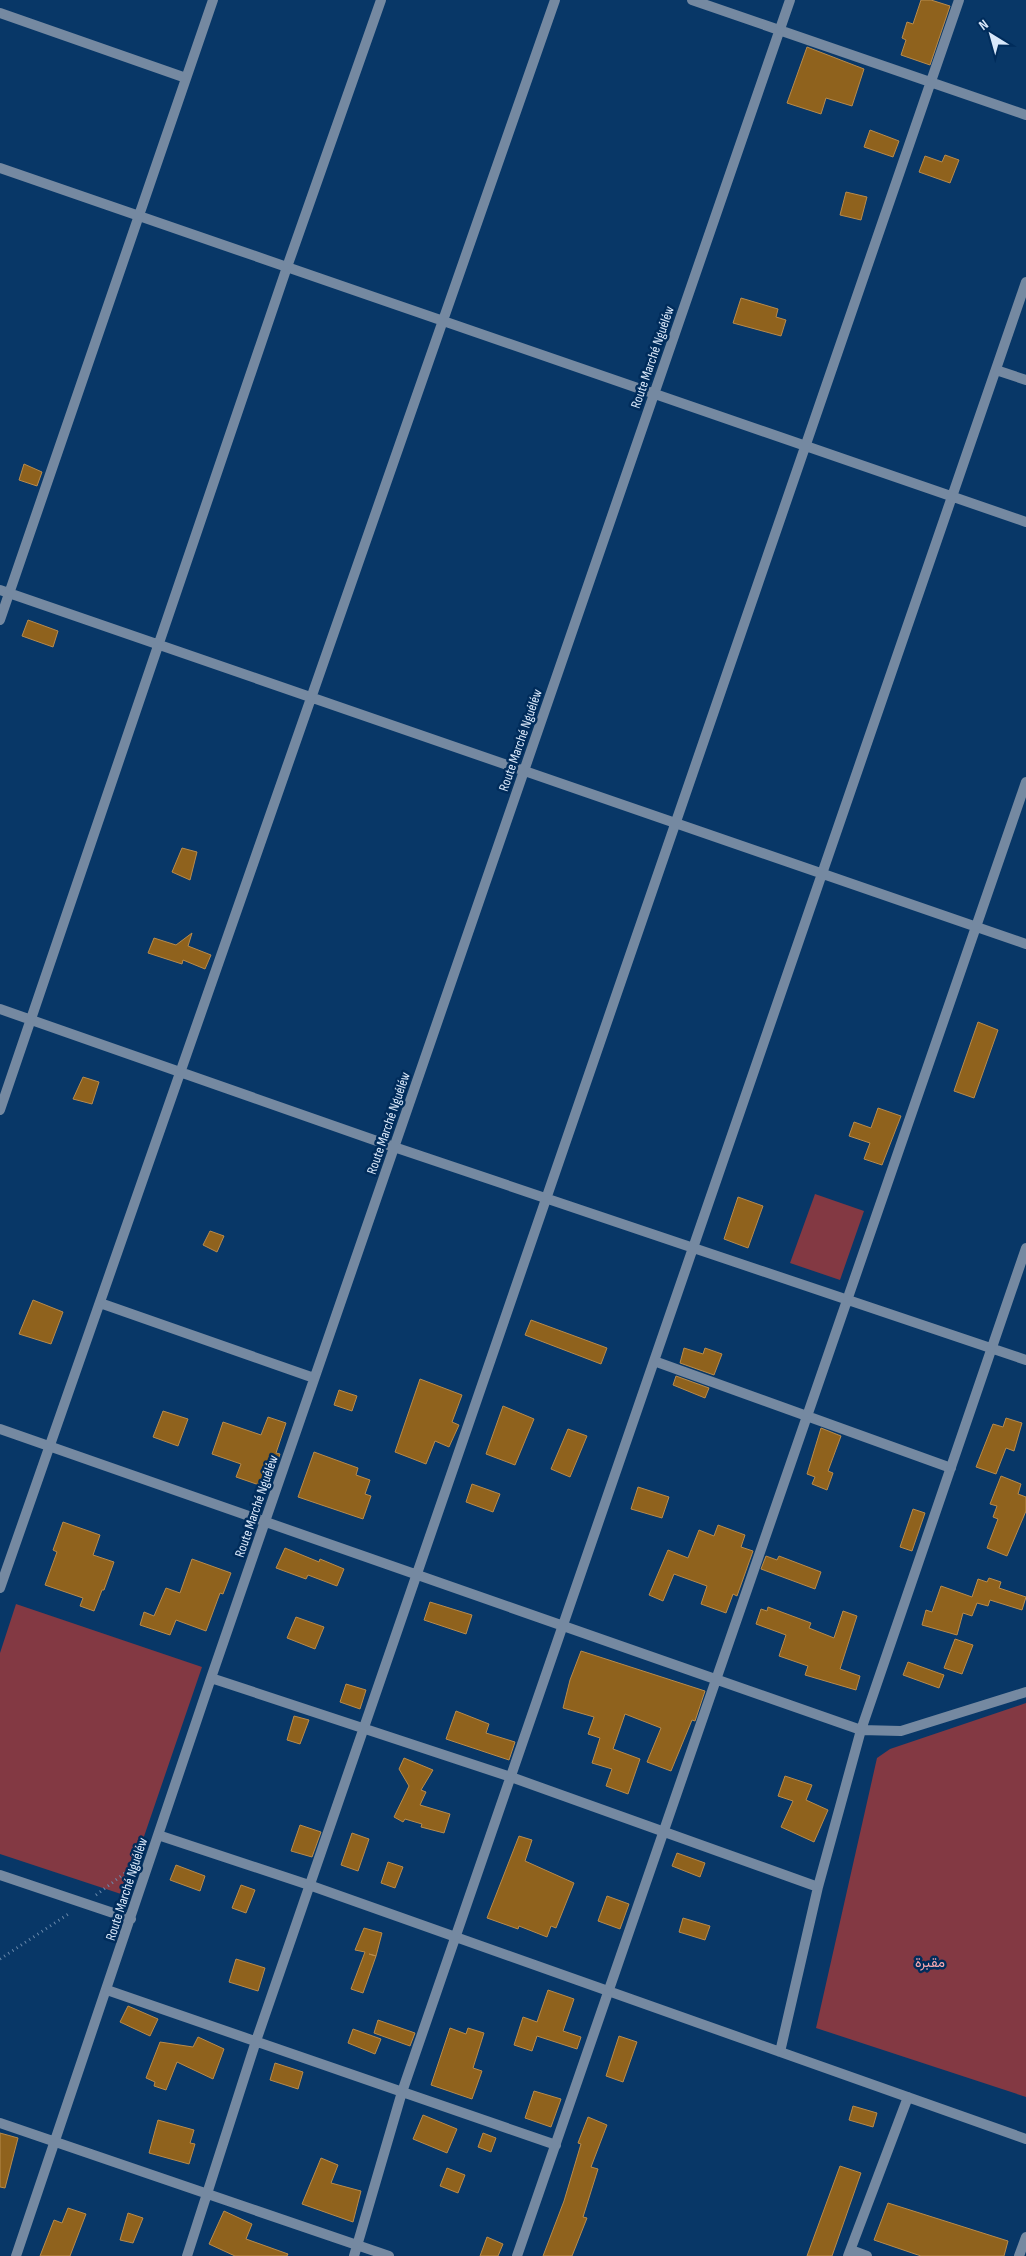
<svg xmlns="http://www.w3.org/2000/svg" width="1026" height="2256" font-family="'Sofia Sans Condensed',Vazirmatn,sans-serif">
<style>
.green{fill:#833943}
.building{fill:#8f621d;stroke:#b88b4c}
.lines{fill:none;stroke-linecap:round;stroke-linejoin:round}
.path{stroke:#6c8bad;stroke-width:3;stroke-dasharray:1 4;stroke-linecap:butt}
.minor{stroke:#7589a1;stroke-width:10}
.labels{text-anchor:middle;stroke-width:5;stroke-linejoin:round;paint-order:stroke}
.street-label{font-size:14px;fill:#d9e8fa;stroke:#002c5b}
.park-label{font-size:14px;fill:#f7a8af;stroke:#002c5b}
</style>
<rect width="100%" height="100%" fill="#083767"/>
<path class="green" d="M815,1194L864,1211L840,1280L790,1263Z
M16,1604L202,1667L124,1895L0,1854V1653Z
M1026,1703V2097L816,2028L877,1758L890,1749Z"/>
<path class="building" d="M921,0H931L950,6L930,65L901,55L906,40L902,38L907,22L913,24Z
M807,47L864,69L852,106L826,98L821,114L787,103Z
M870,130L899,141L893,157L864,147Z
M945,155L959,160L950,183L919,172L925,156L942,162Z
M846,192L867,197L861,220L840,215Z
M741,298L778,309L776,317L786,320L781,336L733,323Z
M24,464L42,472L37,486L19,480Z
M28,620L58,631L53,647L22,636Z
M182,848L197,852L190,880L172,872Z
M192,933L188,946L211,955L205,969L183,960L182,964L148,953L154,938L176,945Z
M978,1022L998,1030L974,1098L954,1091Z
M83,1077L99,1082L92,1104L73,1099Z
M878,1108L901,1116L882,1165L864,1159L870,1143L849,1136L854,1122L871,1128Z
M738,1197L763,1206L748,1248L724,1239Z
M210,1231L224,1236L217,1252L203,1245Z
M33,1300L63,1312L51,1344L19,1334Z
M531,1320L607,1348L601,1364L525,1335Z
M684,1348L703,1354L705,1348L722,1354L714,1375L680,1363Z
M676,1376L709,1388L705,1398L673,1385Z
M420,1379L462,1395L452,1422L459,1425L449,1447L435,1441L426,1464L395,1452Z
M339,1390L357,1396L352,1411L334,1405Z
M503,1406L534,1419L515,1465L486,1454Z
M163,1411L188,1419L178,1446L153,1437Z
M268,1417L286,1423L276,1453L280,1454L268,1488L236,1477L241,1464L212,1454L223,1422L261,1435Z
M1006,1418L1022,1423L1014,1451L1006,1448L996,1474L976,1467L993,1424L1003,1427Z
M821,1428L841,1436L828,1471L833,1473L827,1490L812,1484L815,1477L807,1474Z
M568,1429L587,1436L570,1477L551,1469Z
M314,1452L358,1468L356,1475L370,1480L365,1494L371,1496L363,1519L298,1497Z
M1001,1476L1021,1484L1018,1494L1026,1497V1511L1007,1556L987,1548L998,1519L993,1517L997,1506L990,1504Z
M472,1484L500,1494L493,1512L466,1502Z
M638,1487L669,1497L662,1518L631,1509Z
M913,1509L925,1513L912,1551L900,1547Z
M63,1522L100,1535L93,1555L114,1562L104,1590H102L94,1611L80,1606L83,1598L45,1585L57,1552L53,1550Z
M718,1525L745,1535L741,1547L753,1551L737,1596L733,1594L726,1613L701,1604L707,1586L674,1574L663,1601L649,1595L668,1550L688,1558L699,1530L714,1536Z
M285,1548L319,1562L320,1559L344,1569L337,1586L308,1575L306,1579L276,1568Z
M766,1556L777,1560L779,1556L821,1572L815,1589L761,1569Z
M192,1559L231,1573L223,1594L220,1593L206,1631L176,1620L170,1635L140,1625L144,1612L154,1616L166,1588L180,1593Z
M989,1578L1001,1582L999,1588L1026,1597L1022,1610L990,1600L988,1606L977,1603L972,1616L963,1613L957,1635L922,1625L926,1610L932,1612L941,1586L972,1597L978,1579L987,1582Z
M430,1602L472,1615L466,1634L424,1620Z
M768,1607L811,1623L809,1628L834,1638L843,1611L857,1616L840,1669L860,1676L856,1690L805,1675L808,1666L779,1656L786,1635L756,1624L761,1609L767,1611Z
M296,1617L324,1627L315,1649L287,1638Z
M955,1639L973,1645L962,1674L944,1668Z
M581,1651L705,1691L695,1721L692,1720L671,1771L647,1762L661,1728L625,1714L613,1749L640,1759L628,1794L606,1786L612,1769L592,1763L600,1738L588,1734L594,1717L563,1708L570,1680Z
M908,1662L944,1675L939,1688L903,1675Z
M346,1684L366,1690L360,1709L340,1702Z
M456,1711L489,1724L486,1733L515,1742L509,1760L446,1739Z
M294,1716L309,1720L300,1744L287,1740Z
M404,1758L433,1770L421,1790L426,1792L420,1805L450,1814L444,1833L421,1827L422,1824L405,1819L403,1822L394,1817L409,1786L399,1769Z
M785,1776L812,1785L806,1800L828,1810L814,1842L781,1827L793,1801L778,1796Z
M300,1825L321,1832L312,1857L291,1851Z
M352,1833L369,1839L358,1871L341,1865Z
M519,1836L532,1840L525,1861L574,1883L556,1928L551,1926L547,1937L519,1926L518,1929L487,1918Z
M677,1853L705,1863L700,1877L672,1866Z
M388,1862L403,1867L395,1888L381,1883Z
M176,1865L205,1876L200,1891L170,1880Z
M241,1885L255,1890L246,1913L232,1908Z
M607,1896L629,1904L620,1929L598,1921Z
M683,1918L710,1926L705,1940L679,1932Z
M364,1928L382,1933L376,1956L369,1954L376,1956L363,1993L351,1989L365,1952L355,1950Z
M236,1959L265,1968L258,1991L229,1982Z
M548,1990L574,1999L563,2031L581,2037L577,2049L537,2036L532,2051L514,2045L523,2017L537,2022Z
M128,2006L158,2019L150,2036L120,2022Z
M378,2020L415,2033L410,2046L374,2033Z
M450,2028L466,2034L468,2028L484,2033L473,2068L482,2071L472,2099L431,2085Z
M353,2029L381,2039L375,2054L348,2043Z
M619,2036L637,2042L623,2082L606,2076Z
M198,2037L224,2049L213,2079L177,2062L166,2090L154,2086L155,2082L146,2078L160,2042L193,2047Z
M275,2063L303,2072L298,2089L270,2080Z
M534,2091L561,2099L551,2127L525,2118Z
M853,2106L877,2113L873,2127L849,2120Z
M423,2115L457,2129L447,2153L413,2139Z
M588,2117L607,2125L591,2167L598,2169L583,2217L587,2218L572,2256H543L564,2201L581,2144L578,2143Z
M158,2120L194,2130L190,2143L195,2144L189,2164L149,2153Z
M0,2133L18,2138L5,2188L0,2187Z
M483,2133L496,2138L491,2152L478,2147Z
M321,2158L338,2165L331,2183L361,2191L353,2222L302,2204Z
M840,2166L861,2173L832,2256H807Z
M447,2168L465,2175L458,2193L440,2186Z
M888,2203L1008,2241L1004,2256H921L874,2240Z
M68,2208L86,2214L70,2256H40L54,2220L62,2223Z
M224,2211L252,2224L246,2239L288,2254L287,2256H235L209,2244Z
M128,2213L143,2218L133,2243L120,2240Z
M487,2237L503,2244L498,2256H480Z"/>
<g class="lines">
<path class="path" d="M96,1895L133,1867
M0,1959L70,1913"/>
<path class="minor" d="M692,0L1026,115
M0,13L186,78
M0,168L1026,522
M996,370L1026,380
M0,590L1026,944
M0,620L213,0
M0,1009L394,1147L1026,1360
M0,1110L287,267L381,0
M100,1303L314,1378
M654,1361L951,1468
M0,1429L861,1730L901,1731L1026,1692
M0,1588L555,0
M211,1678L511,1777L818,1887
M158,1835L309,1885L1026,2139
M0,1875L131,1919
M107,1990L556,2145
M780,2052L818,1887L861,1730L1026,1248
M0,2123L389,2256
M851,2250L867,2256
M16,2256L211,1678L790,0
M187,2256L256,2041L959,0
M354,2256L402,2092L1026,282
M517,2256L1026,782
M848,2256L908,2097
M1019,2256L1026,2237"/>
</g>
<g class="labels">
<g class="street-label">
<text transform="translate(652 357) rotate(-71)" y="5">Route Marché Nguéléw</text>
<text transform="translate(520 740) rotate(-71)" y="5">Route Marché Nguéléw</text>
<text transform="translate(388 1123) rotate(-71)" y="5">Route Marché Nguéléw</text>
<text transform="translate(256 1506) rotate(-71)" y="5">Route Marché Nguéléw</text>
<text transform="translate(126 1889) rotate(-72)" y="5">Route Marché Nguéléw</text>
</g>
<g class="park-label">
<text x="930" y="1967">مقبرة</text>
</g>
</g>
<g transform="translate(991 35) rotate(323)" stroke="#002c5b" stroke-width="4" paint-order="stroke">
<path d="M0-4L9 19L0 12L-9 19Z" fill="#d9e8fa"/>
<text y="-8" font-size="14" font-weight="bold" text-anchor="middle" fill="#d9e8fa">N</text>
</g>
</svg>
